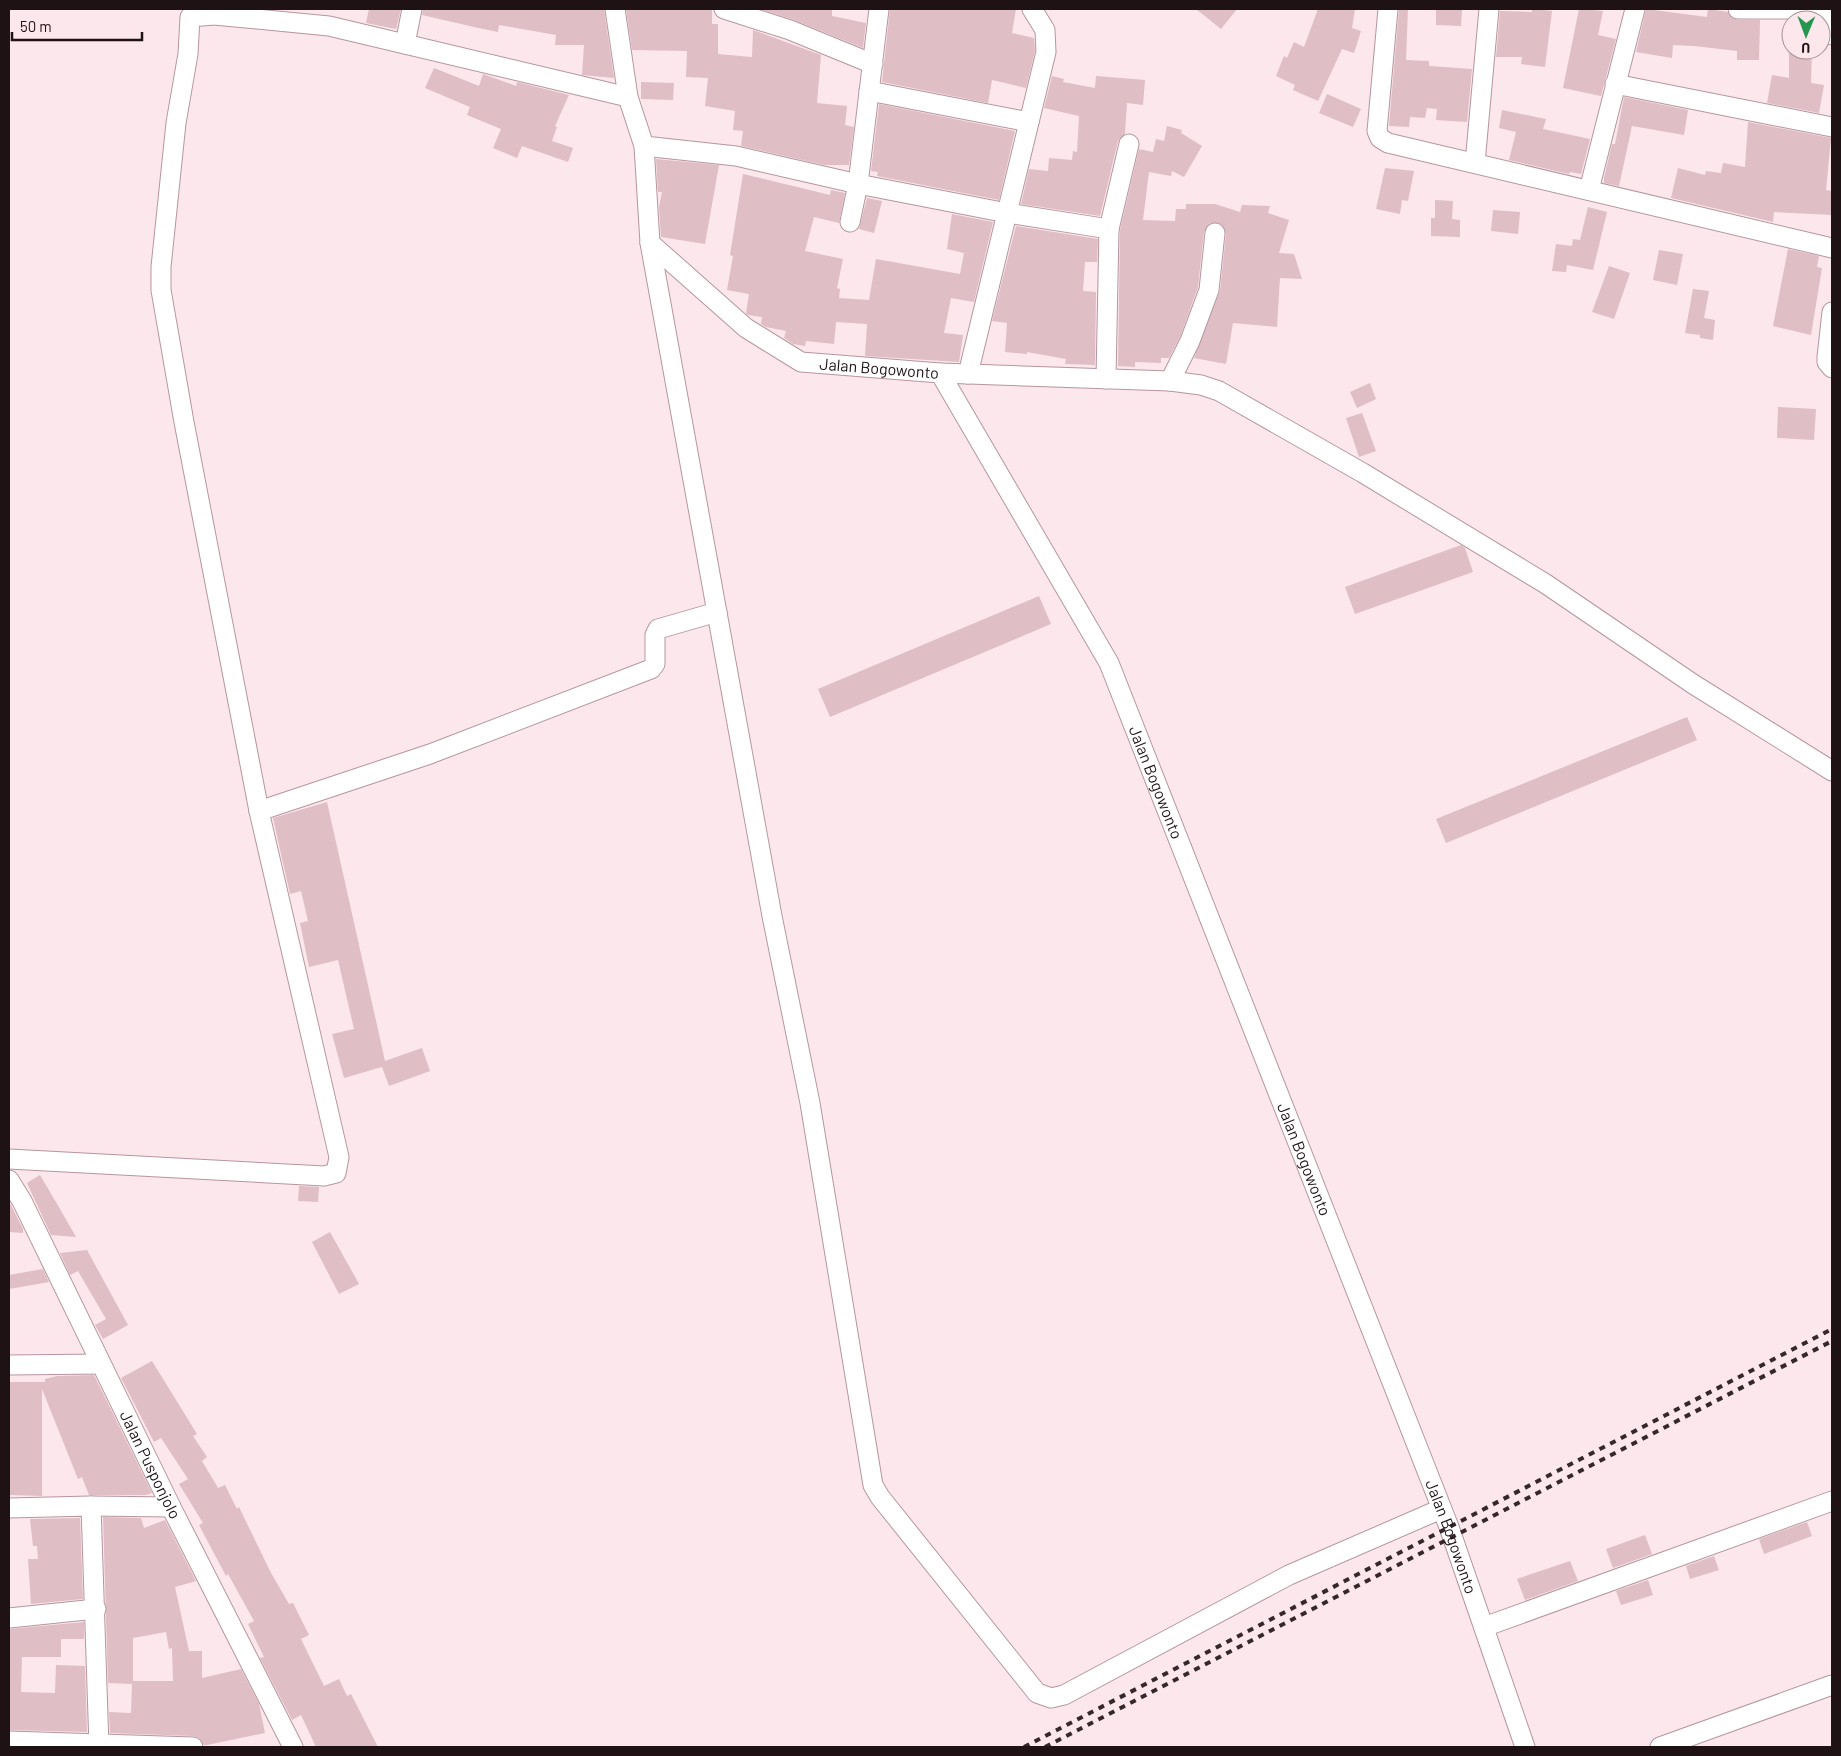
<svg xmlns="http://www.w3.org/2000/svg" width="1841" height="1756" font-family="Barlow,sans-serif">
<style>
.building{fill:#dfbec6;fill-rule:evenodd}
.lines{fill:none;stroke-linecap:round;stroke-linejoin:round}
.minor-casing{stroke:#b6969e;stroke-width:21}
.minor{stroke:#fff;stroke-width:19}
.rail{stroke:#35282b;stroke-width:4;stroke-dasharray:6 6;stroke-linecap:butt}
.labels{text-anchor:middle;stroke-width:4;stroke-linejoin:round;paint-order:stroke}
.street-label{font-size:16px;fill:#1e1215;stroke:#fce7ec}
</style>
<rect width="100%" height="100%" fill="#fce7ec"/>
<path class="building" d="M369,9H401L396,29L366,23Z
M423,9H604L614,78L582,75L584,45H555L556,35L499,25L498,32L474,27L422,15Z
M626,9H712V24H718V54L752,57L753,30L821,55L817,103L847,106L845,125L854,127L849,165H824L741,146L743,131L733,130L735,111L705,106L708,78L686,77L687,51L632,50Z
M760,9H832V16L866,23L863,48L794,20Z
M890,9H1016L1012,33L1034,38L1035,51L1026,88L992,80L988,103L882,82Z
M1196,9H1237L1221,29Z
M1318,9H1355L1352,28L1361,31L1354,53L1342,49L1318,101L1293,90L1295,85L1276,76L1284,56L1287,58L1294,42L1304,47Z
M1399,9H1408L1406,60L1429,61V66L1472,69L1467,122L1436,120L1437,109L1427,108L1425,118L1410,117L1409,127L1389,126Z
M1436,9H1462L1461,26L1436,25Z
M1532,9L1552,11L1545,67L1521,64L1522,57H1496L1500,11L1532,12Z
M1579,9L1603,11L1598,35L1616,39L1601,96L1563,88Z
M1646,9L1707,17L1708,9L1728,12L1732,18L1738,20H1760L1759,60H1737V51L1694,46L1673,45L1672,58L1636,52Z
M1789,50H1812L1811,83L1824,85L1819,113L1767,103L1772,75L1789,78Z
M434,68L479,86L483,74L516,86L517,82L569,95L555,126L557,127L552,141L573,148L568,162L522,146L517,158L493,148L501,129L467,115L470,107L425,88Z
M1052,76L1064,79L1063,82L1095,88L1096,76L1145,80L1143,105L1127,103L1125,134L1118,141L1100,216L1021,204L1029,169L1048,171L1049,158L1072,160L1073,151L1077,152L1079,116L1044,108Z
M641,82L674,83L673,100L641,99Z
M1327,94L1361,109L1353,127L1319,113Z
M1624,97L1688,110L1684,135L1632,126L1619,186L1604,183V178L1612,144H1615Z
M879,104L1015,131L999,200L877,176L878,172L871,171Z
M1502,110L1546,119L1543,129L1590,139L1581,174L1570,172L1569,174L1509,160L1516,132L1499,128Z
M1748,122L1831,138L1826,190L1832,191V215L1774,212L1773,222L1671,198L1678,168L1705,175L1706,171L1721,173L1723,163L1745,167Z
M1167,126L1182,130L1181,133L1202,146L1184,177L1172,171L1171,176L1149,172L1143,220L1175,221L1176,209H1186V204H1215L1240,212L1242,205L1270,206L1268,213L1289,220L1279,253L1294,254L1302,279L1280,278L1277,327L1233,323L1226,364L1194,358L1220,291L1226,234L1221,224L1210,223L1204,232L1198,287L1180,337L1169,358H1161V363L1135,362V367L1118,366L1120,230L1139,149L1153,152L1156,139L1164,141Z
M656,159L719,165L705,244L661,237L659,207L662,192H658Z
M1385,168L1414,171L1408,201L1402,200L1400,214L1376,209Z
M743,174L830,195L831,190L845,193L839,223L814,217L805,251L843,259L837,288L840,289L839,298L869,300L876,259L960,274L964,253L947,249L952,214L993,222L974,302L951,298L944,333L963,335L959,362L865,356L867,324L836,322L834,344L806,341L805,346L793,344L784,338L786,331L766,327L761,324L762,317L748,315L746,313L749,294L727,290L733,256L730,255Z
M867,198L882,201L874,233L859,229Z
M1435,200L1453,201L1452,219L1460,220V237L1431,236V218H1435Z
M1588,207L1607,212L1593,270L1567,265L1566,272L1552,271L1556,244L1572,246L1573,239L1580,240Z
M1493,210L1520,212L1518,234L1491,231Z
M1016,226L1098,239L1097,262H1085L1083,291L1096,292L1095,365L1065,364L1066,359L1027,352V354L1005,352L1007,323L992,321Z
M1788,249L1819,256L1817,267L1822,268L1811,335L1773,326Z
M1659,250L1683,254L1677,285L1653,280Z
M1609,266L1630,273L1614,319L1592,312Z
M1693,289L1709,291L1704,318L1715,320L1713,340L1700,338V335L1685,333Z
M1370,383L1376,399L1357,408L1350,392Z
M1778,407L1816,409L1814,440L1777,438Z
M1362,413L1376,451L1359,457L1346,418Z
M1461,545L1465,548L1473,572L1355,614L1345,587Z
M1039,596L1051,624L830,717L818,689Z
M1687,717L1697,740L1446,843L1436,819Z
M327,802L385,1061L422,1048L430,1071L389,1086L382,1067L344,1078L332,1034L354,1029L338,960L309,967L300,923L308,921L301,891L290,894L279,845L273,818Z
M40,1175L60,1209L76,1237L51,1235L27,1183Z
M299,1186L319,1187L318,1202L298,1201Z
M9,1201L23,1229V1233L9,1232Z
M330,1232L359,1284L339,1294L312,1242Z
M87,1250L128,1325L103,1339L95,1325L106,1319L78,1271L70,1275L60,1253Z
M43,1269L49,1282L9,1289V1275Z
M152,1361L197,1434L193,1436L207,1457L202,1461L218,1488L225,1485L237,1509L239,1507L271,1573L289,1604L293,1603L309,1635L301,1639L324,1686L339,1679L347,1696L351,1694L378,1747H316L301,1715L292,1720L260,1658L264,1657L248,1624L254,1621L228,1574L226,1576L199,1525L203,1523L179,1484L188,1479L161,1438L154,1442L121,1378Z
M94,1375L152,1493L146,1495H89L82,1477L78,1479L42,1389V1496L9,1495V1382H45V1379L57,1376Z
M103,1517L141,1518L144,1528L165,1520L196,1581L175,1587L189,1651H202V1678L241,1669L259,1704L265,1733L207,1745H204L199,1738L193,1736L110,1733L109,1712L131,1713L132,1684L108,1683ZM166,1632L169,1649L172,1648L173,1681H133V1638Z
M80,1518L83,1599L31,1604L28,1559H38L37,1546H33L30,1519Z
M1807,1522L1812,1536L1764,1554L1759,1539Z
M1645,1535L1652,1554L1613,1568L1606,1549Z
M1714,1556L1719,1570L1690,1579L1686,1566Z
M1570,1561L1578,1581L1525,1600L1517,1579Z
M1648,1580L1653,1595L1621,1605L1616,1591Z
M84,1622V1639H61V1657H22L21,1692L55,1693L56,1665L85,1666L87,1732L9,1730V1629Z"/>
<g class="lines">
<defs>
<g id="minor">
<path id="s1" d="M615,9L628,97L644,146L650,243L746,328L801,362L940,373L1109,663L1449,1527L1525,1747"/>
<path d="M724,9L790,30L873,64"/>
<path d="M1388,9L1377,131L1380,138L1388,143L1832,248"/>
<path d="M1738,9H1821"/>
<path d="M1821,9L1832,35"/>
<path d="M405,44L412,9"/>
<path d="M1615,84L1832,127"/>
<path d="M869,91L1029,122"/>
<path d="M644,146L736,156L858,184L1007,213L1109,229L1129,144"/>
<path d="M1475,163L1489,9"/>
<path d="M1589,190L1635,9"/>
<path d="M850,222L858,184L879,9"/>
<path d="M650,243L772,916L810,1103L873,1485L880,1497L1037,1693L1051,1698L1064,1695L1289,1575L1441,1509"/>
<path d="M1832,312L1827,357V362L1832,368"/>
<path d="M940,373L1170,381L1201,385L1219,391L1363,473L1546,584L1693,684L1832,771"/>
<path d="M968,374L1046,52L1045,30L1032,9"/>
<path d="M1106,379L1109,229"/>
<path d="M1170,381L1190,341L1209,290L1215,233"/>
<path d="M259,811L430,754L651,669L655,664V635L658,629L717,612"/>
<path d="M9,1159L324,1176L336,1173L339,1157L259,811L184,422L161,290V267L176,123L188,54L190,17L214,15L329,26L628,97"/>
<path id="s2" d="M9,1180L22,1201L171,1507L293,1747"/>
<path d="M9,1365L101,1364"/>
<path d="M91,1506L171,1507"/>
<path d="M9,1508L91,1506L99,1747"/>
<path d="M9,1618L96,1609"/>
<path d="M1484,1627L1832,1501"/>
<path d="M9,1741L193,1747"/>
<path d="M1660,1747L1832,1685"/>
</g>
</defs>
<use href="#minor" class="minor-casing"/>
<use href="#minor" class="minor"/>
<path class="rail" d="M1024,1747L1832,1329
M1045,1747L1832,1341"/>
</g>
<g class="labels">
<g class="street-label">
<text dy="6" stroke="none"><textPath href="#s1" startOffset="509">Jalan Bogowonto</textPath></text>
<text dy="6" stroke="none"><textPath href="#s1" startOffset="1034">Jalan Bogowonto</textPath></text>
<text dy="6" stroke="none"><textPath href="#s1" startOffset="1439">Jalan Bogowonto</textPath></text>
<text dy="6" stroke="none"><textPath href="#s2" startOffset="318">Jalan Pusponjolo</textPath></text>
<text dy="6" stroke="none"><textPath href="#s1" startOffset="1844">Jalan Bogowonto</textPath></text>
</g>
</g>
<rect width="1841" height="1756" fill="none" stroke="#1e1215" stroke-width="20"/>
<g transform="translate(1806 35) rotate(181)"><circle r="24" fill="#fce7ec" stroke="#a39296"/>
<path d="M0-4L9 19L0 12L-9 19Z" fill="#259650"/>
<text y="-8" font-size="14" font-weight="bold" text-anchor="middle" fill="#1e1215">U</text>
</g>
<path d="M12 32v8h130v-8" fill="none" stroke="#1e1215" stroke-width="2.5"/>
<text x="20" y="32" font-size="15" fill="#1e1215" stroke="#fce7ec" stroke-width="4" paint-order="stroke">50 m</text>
</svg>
